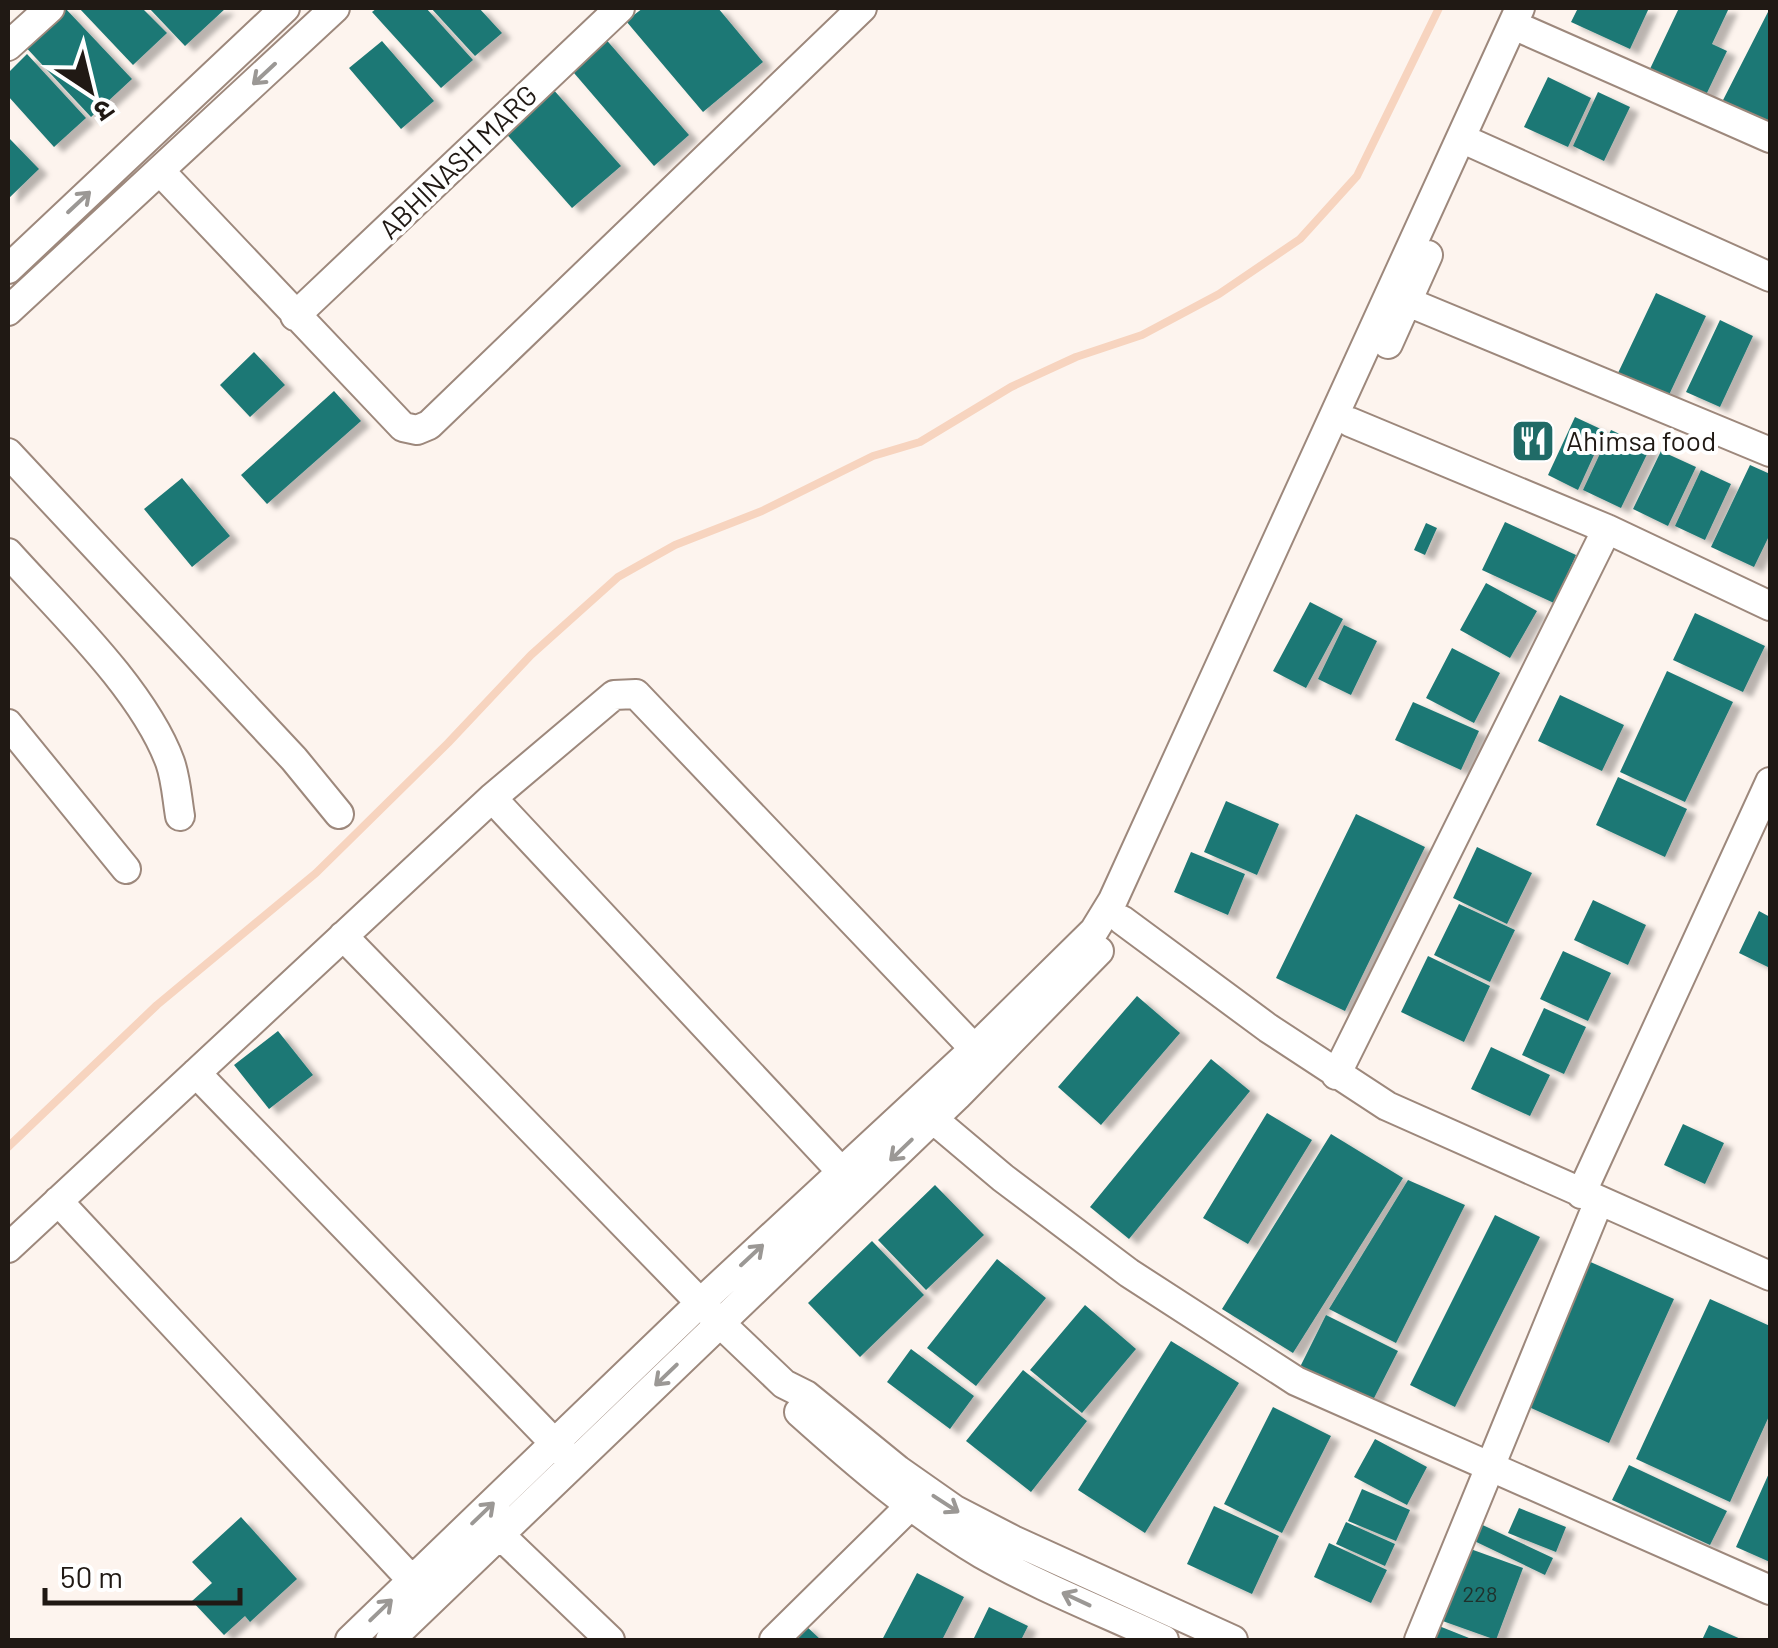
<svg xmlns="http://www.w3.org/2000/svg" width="1778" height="1648" font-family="Barlow,'Noto Sans Devanagari',sans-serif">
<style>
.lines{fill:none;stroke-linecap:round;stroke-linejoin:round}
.stream{stroke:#f7d4bf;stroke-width:8}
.building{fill:#1d7874;filter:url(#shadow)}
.minor-casing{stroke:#9d887c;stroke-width:32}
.minor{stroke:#fff;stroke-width:28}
.oneway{stroke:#9b9895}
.labels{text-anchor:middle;stroke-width:8;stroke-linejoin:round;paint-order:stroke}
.number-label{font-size:22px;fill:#1f312c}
.street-label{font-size:28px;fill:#201914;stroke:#fff}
.poi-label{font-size:28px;fill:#201914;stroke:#fff;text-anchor:start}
</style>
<defs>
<filter id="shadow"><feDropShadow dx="9" dy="5.5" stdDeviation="2.5" flood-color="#0004"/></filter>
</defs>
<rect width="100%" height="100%" fill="#fdf4ee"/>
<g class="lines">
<path class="stream" d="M8,1147L157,1005L316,873L448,743L531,655L618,577L675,545L762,511L873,456L920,442L1011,387L1076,357L1142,335L1219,294L1300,239L1357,176L1439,8"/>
</g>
<path class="building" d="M58,8H65L132,79L91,117L21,42Z
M79,8H142L167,33L133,65Z
M149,8H226L185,46Z
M377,8H426L473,60L441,88L372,12Z
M431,8H479L502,33L475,56Z
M643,8H718L763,62L703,112L626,21Z
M1578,8H1649L1630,49L1571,22Z
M1679,8H1729L1712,44L1727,51L1705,97L1649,71Z
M1770,8V115L1764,127L1720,106Z
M603,36L689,135L654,166L568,66Z
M382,41L434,101L401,129L349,68Z
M27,54L86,118L54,147L8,96V73Z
M1548,77L1591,98L1568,147L1524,127Z
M552,88L621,166L572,208L503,130Z
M1598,92L1630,107L1604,161L1573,146Z
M8,137L39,169L8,199Z
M1656,293L1706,316L1668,397L1618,373Z
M1720,320L1753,336L1720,407L1686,392Z
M254,352L285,385L250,417L220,385Z
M334,391L361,421L267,504L241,475Z
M1575,417L1605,431L1578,490L1548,475Z
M1611,430L1650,448L1621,508L1583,490Z
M1661,451L1696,467L1668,526L1633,509Z
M1750,465L1770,474V534L1754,567L1711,547Z
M1701,470L1731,484L1705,540L1675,526Z
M182,478L230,536L192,567L144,509Z
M1505,522L1576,555L1554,603L1482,570Z
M1426,523L1437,528L1425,555L1414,550Z
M1486,583L1537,611L1510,658L1460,630Z
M1310,602L1343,619L1306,688L1273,671Z
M1695,613L1765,646L1743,692L1673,660Z
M1344,625L1377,641L1351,695L1318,679Z
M1452,648L1500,673L1474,723L1426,698Z
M1667,671L1733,702L1685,802L1620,772Z
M1560,695L1624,725L1602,771L1538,741Z
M1413,702L1479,731L1461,770L1395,740Z
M1618,777L1687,809L1665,857L1596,825Z
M1226,801L1279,824L1257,875L1204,852Z
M1356,814L1425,847L1345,1011L1276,978Z
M1477,847L1532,873L1507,924L1453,898Z
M1191,852L1245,874L1228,915L1174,892Z
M1593,900L1646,925L1628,965L1574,940Z
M1459,904L1515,930L1490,982L1434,955Z
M1759,911L1770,917V968L1739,953Z
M1563,951L1611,973L1588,1021L1540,999Z
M1428,956L1490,986L1464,1042L1401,1012Z
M1137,996L1180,1033L1101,1125L1058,1087Z
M1544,1008L1586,1027L1564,1074L1522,1055Z
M278,1031L313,1075L269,1109L234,1065Z
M1491,1047L1550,1075L1530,1116L1471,1089Z
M1211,1059L1250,1091L1129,1239L1090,1207Z
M1267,1113L1312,1140L1248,1244L1203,1218Z
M1683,1124L1724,1143L1705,1184L1664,1165Z
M1331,1134L1403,1178L1293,1353L1222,1309Z
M1408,1180L1465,1205L1396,1343L1329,1309Z
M935,1185L984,1235L926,1290L878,1240Z
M1495,1215L1540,1237L1455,1407L1410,1385Z
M872,1241L924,1295L860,1357L808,1303Z
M997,1259L1046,1298L976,1386L927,1348Z
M1586,1260L1674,1299L1609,1443L1520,1403Z
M1710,1299L1770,1326V1414L1730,1502L1636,1459Z
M1085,1305L1136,1349L1082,1413L1030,1370Z
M1326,1315L1398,1351L1371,1404L1300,1367Z
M1171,1341L1239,1383L1145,1533L1078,1490Z
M911,1349L974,1396L950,1429L887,1382Z
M1023,1370L1087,1421L1031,1492L966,1441Z
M1273,1407L1331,1436L1282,1533L1224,1504Z
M1375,1439L1427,1467L1407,1505L1354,1477Z
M1629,1465L1727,1511L1710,1545L1612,1500Z
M1770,1471V1562L1736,1547Z
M1362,1489L1410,1510L1396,1541L1348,1521Z
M1214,1506L1279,1536L1252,1594L1187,1564Z
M1519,1508L1566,1527L1556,1552L1508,1533Z
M241,1517L297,1579L250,1622L245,1616L224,1635L192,1601L212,1583L192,1562Z
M1474,1521L1553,1558L1545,1575L1466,1537Z
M1346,1522L1395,1544L1385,1566L1336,1544Z
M1329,1543L1387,1570L1371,1603L1314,1577Z
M1465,1547L1523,1568L1496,1640L1437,1619Z
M917,1573L964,1597L942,1640H882Z
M989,1607L1028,1626L1021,1640H973Z
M804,1624L821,1640H788Z
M1434,1624L1474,1640H1427Z
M1709,1625L1743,1640H1702Z"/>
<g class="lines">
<defs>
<path id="minor" d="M1527,31L1770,138
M8,46L50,8
M1474,144L1770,277
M160,171L403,427L417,430L429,425L862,8
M8,269L285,8
M1408,302L1770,452
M8,311L335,8
M295,316L620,8
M1388,344L1428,255
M1350,422L1607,529L1770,606
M8,453L294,759L339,814
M8,553C60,611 143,689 170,762C176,779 177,798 180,816
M8,724L126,869
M492,798L853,1184
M1122,920L1268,1028L1387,1106L1770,1276
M343,936L720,1323L784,1384L806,1395L898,1470L955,1510L1013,1540L1233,1640
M196,1073L567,1456
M1336,1075L1607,529
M933,1119L1003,1178L1129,1273L1296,1381L1770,1590
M1581,1194L1770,782
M58,1201L422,1591
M8,1248L492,798L614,695L636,694L985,1060
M799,1412C857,1464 915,1514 982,1554C1040,1587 1104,1612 1164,1640
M499,1534L610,1640
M350,1640L700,1303L974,1049L1094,931L1113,900L1520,8
M390,1640L957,1096L1099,951
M774,1640L910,1506
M1419,1640L1599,1201"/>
</defs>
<use href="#minor" class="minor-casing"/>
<use href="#minor" class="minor"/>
</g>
<defs><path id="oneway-shaft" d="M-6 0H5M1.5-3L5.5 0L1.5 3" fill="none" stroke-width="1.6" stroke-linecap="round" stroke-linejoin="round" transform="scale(2.5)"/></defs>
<g class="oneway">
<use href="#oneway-shaft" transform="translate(264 74) rotate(137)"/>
<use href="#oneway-shaft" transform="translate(79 202) rotate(-43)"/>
<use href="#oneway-shaft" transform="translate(901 1150) rotate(136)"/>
<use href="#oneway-shaft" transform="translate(752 1255) rotate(-43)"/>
<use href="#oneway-shaft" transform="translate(666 1375) rotate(136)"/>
<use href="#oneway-shaft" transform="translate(946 1504) rotate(33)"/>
<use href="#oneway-shaft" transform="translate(483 1513) rotate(-44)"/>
<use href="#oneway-shaft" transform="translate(1076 1599) rotate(-155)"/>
<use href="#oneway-shaft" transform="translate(381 1610) rotate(-44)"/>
</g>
<defs>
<symbol id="restaurant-square" viewBox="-11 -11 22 22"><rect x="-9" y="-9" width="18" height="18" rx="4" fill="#206b67" stroke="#fff"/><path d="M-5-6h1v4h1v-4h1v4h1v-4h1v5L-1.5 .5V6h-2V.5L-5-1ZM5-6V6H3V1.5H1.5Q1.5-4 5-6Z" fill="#fff"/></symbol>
</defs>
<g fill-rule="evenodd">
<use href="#restaurant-square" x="1508" y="416" width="50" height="50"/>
</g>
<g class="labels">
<g class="number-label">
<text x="1480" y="1602">228</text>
</g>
<g class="street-label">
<text transform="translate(458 162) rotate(-44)" y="10">ABHINASH MARG</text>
</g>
<g class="poi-label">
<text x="1566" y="451">Ahimsa food</text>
</g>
</g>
<rect width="1778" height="1648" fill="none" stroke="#201914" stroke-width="20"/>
<g transform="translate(90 90) rotate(145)" stroke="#ffffff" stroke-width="8" paint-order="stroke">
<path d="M0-8L18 38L0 25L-18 38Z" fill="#201914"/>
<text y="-15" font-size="28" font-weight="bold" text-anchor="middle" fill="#201914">उ</text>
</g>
<path d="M45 1588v15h195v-15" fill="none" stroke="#201914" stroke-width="5"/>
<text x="60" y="1588" font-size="30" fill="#201914" stroke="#ffffff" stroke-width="8" paint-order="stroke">50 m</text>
</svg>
